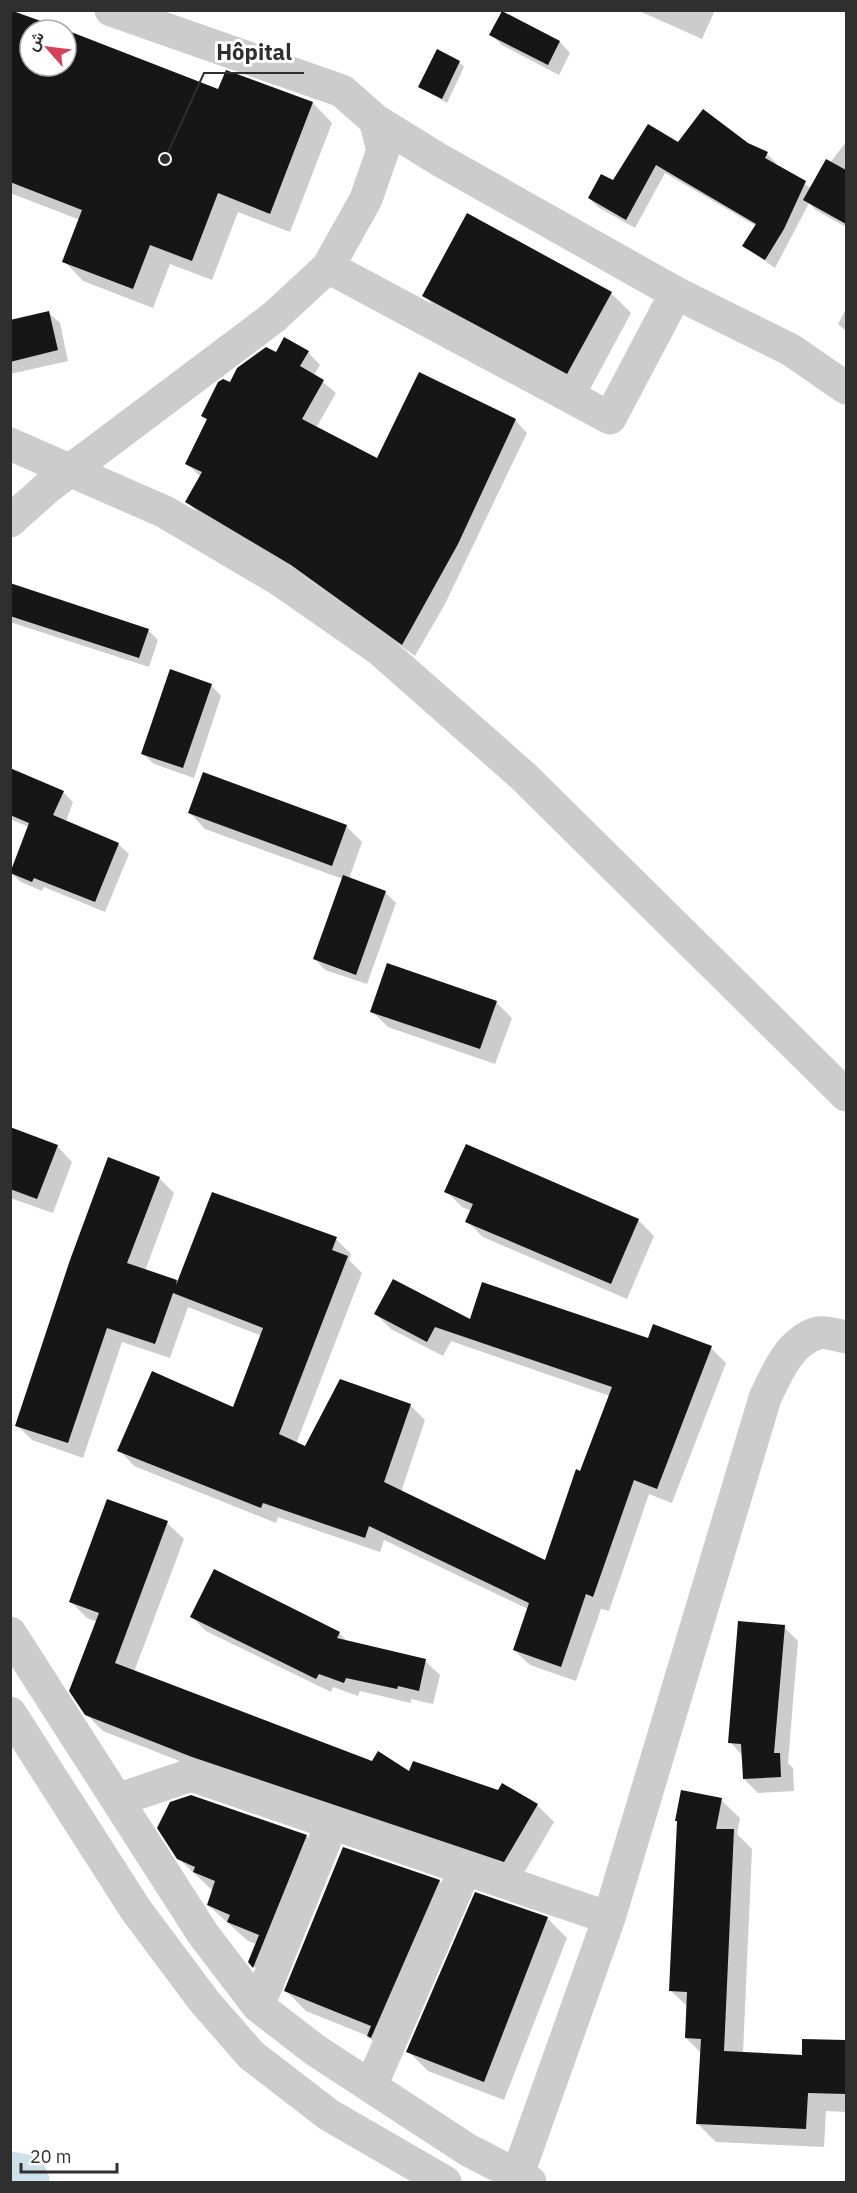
<svg xmlns="http://www.w3.org/2000/svg" width="857" height="2193" font-family="'IBM Plex Sans',Vazirmatn,sans-serif">
<style>
.shadow{fill:#0003}
.lines{fill:none;stroke-linecap:round;stroke-linejoin:round}
.river{stroke:#cce1e9;stroke-width:57}
.building{fill:#161616}
.minor{stroke:#ccc;stroke-width:33}
.leader{fill:none;stroke:#2f2f2f;stroke-width:2}
.callout-dot{fill:#2f2f2f;stroke:#fff;stroke-width:2}
.callout-label{font-size:22px;text-anchor:middle;font-weight:bold;fill:#2f2f2f;stroke:#fff;stroke-width:6;stroke-linejoin:round;paint-order:stroke}
</style>
<rect width="100%" height="100%" fill="#fff"/>
<path class="shadow" d="M10,10L62,30H30V66H66V32L219,91L226,72L313,103L332,123L290,232L238,212L212,280L170,264L153,308L83,281L64,261L80,220L10,193Z
M637,10H715L702,39Z
M502,13L560,42L570,53L559,75L502,45L491,35Z
M459,62L464,67L447,103L420,87Z
M846,142V227L816,210L809,203L775,268L744,246L756,226L665,173L635,228L598,207L589,198L678,144H748L767,154L776,163L775,165L811,188Z
M611,293L631,313L588,393L444,316L424,296Z
M846,309V331L838,324Z
M49,313L60,323L68,361L10,374V322Z
M308,352L320,365L314,375L336,393L316,428L378,460L515,420L527,433L445,604L415,656L305,577L199,514L187,502L201,477L186,463L208,421L203,416L230,384L276,354Z
M10,584L148,630L158,640L149,667L10,622Z
M211,685L221,696L194,778L154,764L143,754Z
M10,770L63,792L73,802L66,821L118,844L129,854L105,912L44,887L42,891L21,882L10,872L29,827L10,819Z
M204,774L346,826L362,842L349,879L385,892L396,903L367,984L325,970L315,959L343,879L205,829L190,813Z
M496,1002L512,1018L495,1064L388,1027L372,1011Z
M10,1129L57,1146L72,1162L53,1213L10,1198Z
M159,1178L174,1193L145,1271L178,1283L336,1239L351,1254L349,1260L362,1273L296,1444L305,1448L410,1405L425,1420L401,1492L545,1562L610,1396L451,1341L443,1356L391,1329L376,1314L470,1321L711,1348L726,1363L672,1503L649,1494L609,1611L601,1609L576,1681L530,1665L514,1650L528,1609L384,1540L380,1552L278,1517L276,1523L134,1466L119,1450L234,1409L262,1336L188,1307L170,1358L122,1342L83,1458L32,1440L17,1425Z
M446,1191L638,1220L654,1236L627,1299L483,1237L467,1221L472,1211L462,1207Z
M167,1523L184,1539L134,1672L372,1763L499,1792L503,1785L537,1805L554,1822L521,1878L210,1773L103,1731L86,1714L98,1622L87,1618L71,1602Z
M192,1617L339,1633L349,1643L425,1661L440,1675L433,1704L411,1699V1703L360,1691L358,1696L333,1687L331,1692L206,1631Z
M784,1627L798,1641L788,1763L793,1768L794,1791L758,1793L744,1779L743,1756L730,1742Z
M721,1800L740,1818L737,1834L752,1849L743,2054L803,2056L804,2040L846,2041V2112L826,2111L824,2147L716,2142L698,2124L701,2053L686,2038L688,2007L671,1991L678,1822L676,1820Z
M306,1836L325,1855L272,1985L250,1962L257,1944L248,1941L208,1905L213,1891L178,1858Z
M439,1881L459,1901L388,2056L368,2036L306,2011L286,1991Z
M547,1918L567,1938L504,2100L428,2071L408,2051Z"/>
<g class="lines">
<path class="river" d="M10,2180L21,2182"/>
</g>
<path class="building" d="M10,10L66,30H30V66H66V30L218,89L226,70L313,102L270,214L218,193L192,261L150,245L133,289L62,262L82,210L10,182Z
M502,11L560,41L548,65L489,35Z
M437,49L460,61L442,99L418,87Z
M703,109L748,143L768,152L765,158L806,181L784,229L765,260L742,246L756,224L656,165L626,220L588,198L601,174L613,180L648,124L678,142Z
M826,159L846,170V224L803,200Z
M467,213L612,292L567,374L422,296Z
M49,311L58,350L10,362V320Z
M284,337L309,351L300,366L324,380L302,419L377,458L419,372L516,419L458,544L402,645L291,565L185,502L202,472L185,464L207,419L201,416L218,382L223,379L230,382L237,368L266,347L276,352Z
M10,583L149,629L139,658L10,616Z
M170,669L212,684L183,768L141,754Z
M10,768L64,791L53,815L119,843L95,902L34,878L32,882L10,873L29,823L10,815Z
M203,772L347,825L332,866L188,813Z
M343,875L386,891L356,975L313,959Z
M387,963L497,1001L480,1049L370,1012Z
M10,1127L58,1145L37,1199L10,1189Z
M466,1144L639,1219L611,1284L465,1222L473,1204L444,1192Z
M108,1157L160,1177L127,1263L177,1280L176,1285L212,1192L337,1237L332,1250L348,1256L279,1434L305,1446L340,1379L411,1404L384,1482L545,1560L576,1469L580,1471L612,1387L435,1327L427,1342L374,1314L393,1279L470,1319L482,1282L648,1338L653,1324L712,1346L657,1489L634,1480L593,1597L586,1594L561,1667L513,1650L529,1603L369,1526L365,1538L263,1503L261,1508L117,1451L152,1371L233,1407L263,1328L173,1293L155,1344L107,1328L68,1443L15,1426L70,1260Z
M107,1499L168,1521L115,1663L372,1761L378,1751L409,1771L413,1761L498,1790L502,1783L538,1804L504,1862L192,1757L85,1715L69,1691L99,1613L69,1602Z
M214,1569L340,1632L337,1638L426,1659L419,1691L398,1686L397,1689L346,1678L344,1683L319,1674L316,1679L190,1617Z
M738,1621L785,1625L774,1753H780L781,1777L743,1779L741,1744L728,1743Z
M681,1790L722,1798L716,1829H734L724,2051L802,2055V2039L846,2040V2094L808,2093L806,2129L696,2124L701,2039L685,2038L687,1992L669,1991L677,1821H675Z
M191,1795L307,1835L253,1968L248,1962L259,1935L227,1922L230,1915L207,1905L215,1881L193,1872L195,1867L177,1859L157,1828L170,1802Z
M343,1847L440,1880L371,2038L367,2036L371,2026L284,1991Z
M475,1892L548,1917L484,2082L406,2052Z"/>
<g class="lines">
<path class="minor" d="M328,267L610,418L676,293L438,159L375,120
M676,293L791,350L846,388
M10,444L165,512L280,580L379,649L523,776L846,1095
M10,521L48,487L274,317L328,267L366,199L383,150L375,120L342,91L111,10
M10,1633L203,1934L258,2006L315,2050L468,2150L530,2182
M10,1713L136,1910L204,2001L251,2055L329,2115L445,2182
M117,1800L191,1775L609,1918
M258,2006L332,1823
M371,2086L465,1869
M515,2182L609,1918L765,1398C776,1375 789,1341 818,1333C826,1331 839,1336 846,1337"/>
</g>
<path class="leader" d="M165 159L204 73H304"/>
<circle class="callout-dot" cx="165" cy="159" r="6"/>
<g class="callout-label">
<text x="254" y="60">Hôpital</text>
</g>
<rect width="857" height="2193" fill="none" stroke="#2f2f2f" stroke-width="24"/>
<g transform="translate(48 48) rotate(298)"><circle r="28" fill="#ffffff" stroke="#acacac" stroke-width="1.5"/>
<path d="M0-4.5L10 22L0 15L-10 22Z" fill="#d83f5a"/>
<text y="-9" font-size="16" font-weight="bold" text-anchor="middle" fill="#2f2f2f">ش</text>
</g>
<path d="M21 2163v9h96v-9" fill="none" stroke="#2f2f2f" stroke-width="3"/>
<text x="30" y="2163" font-size="18" fill="#2f2f2f" stroke="#ffffff" stroke-width="4.5" paint-order="stroke">20 m</text>
</svg>
